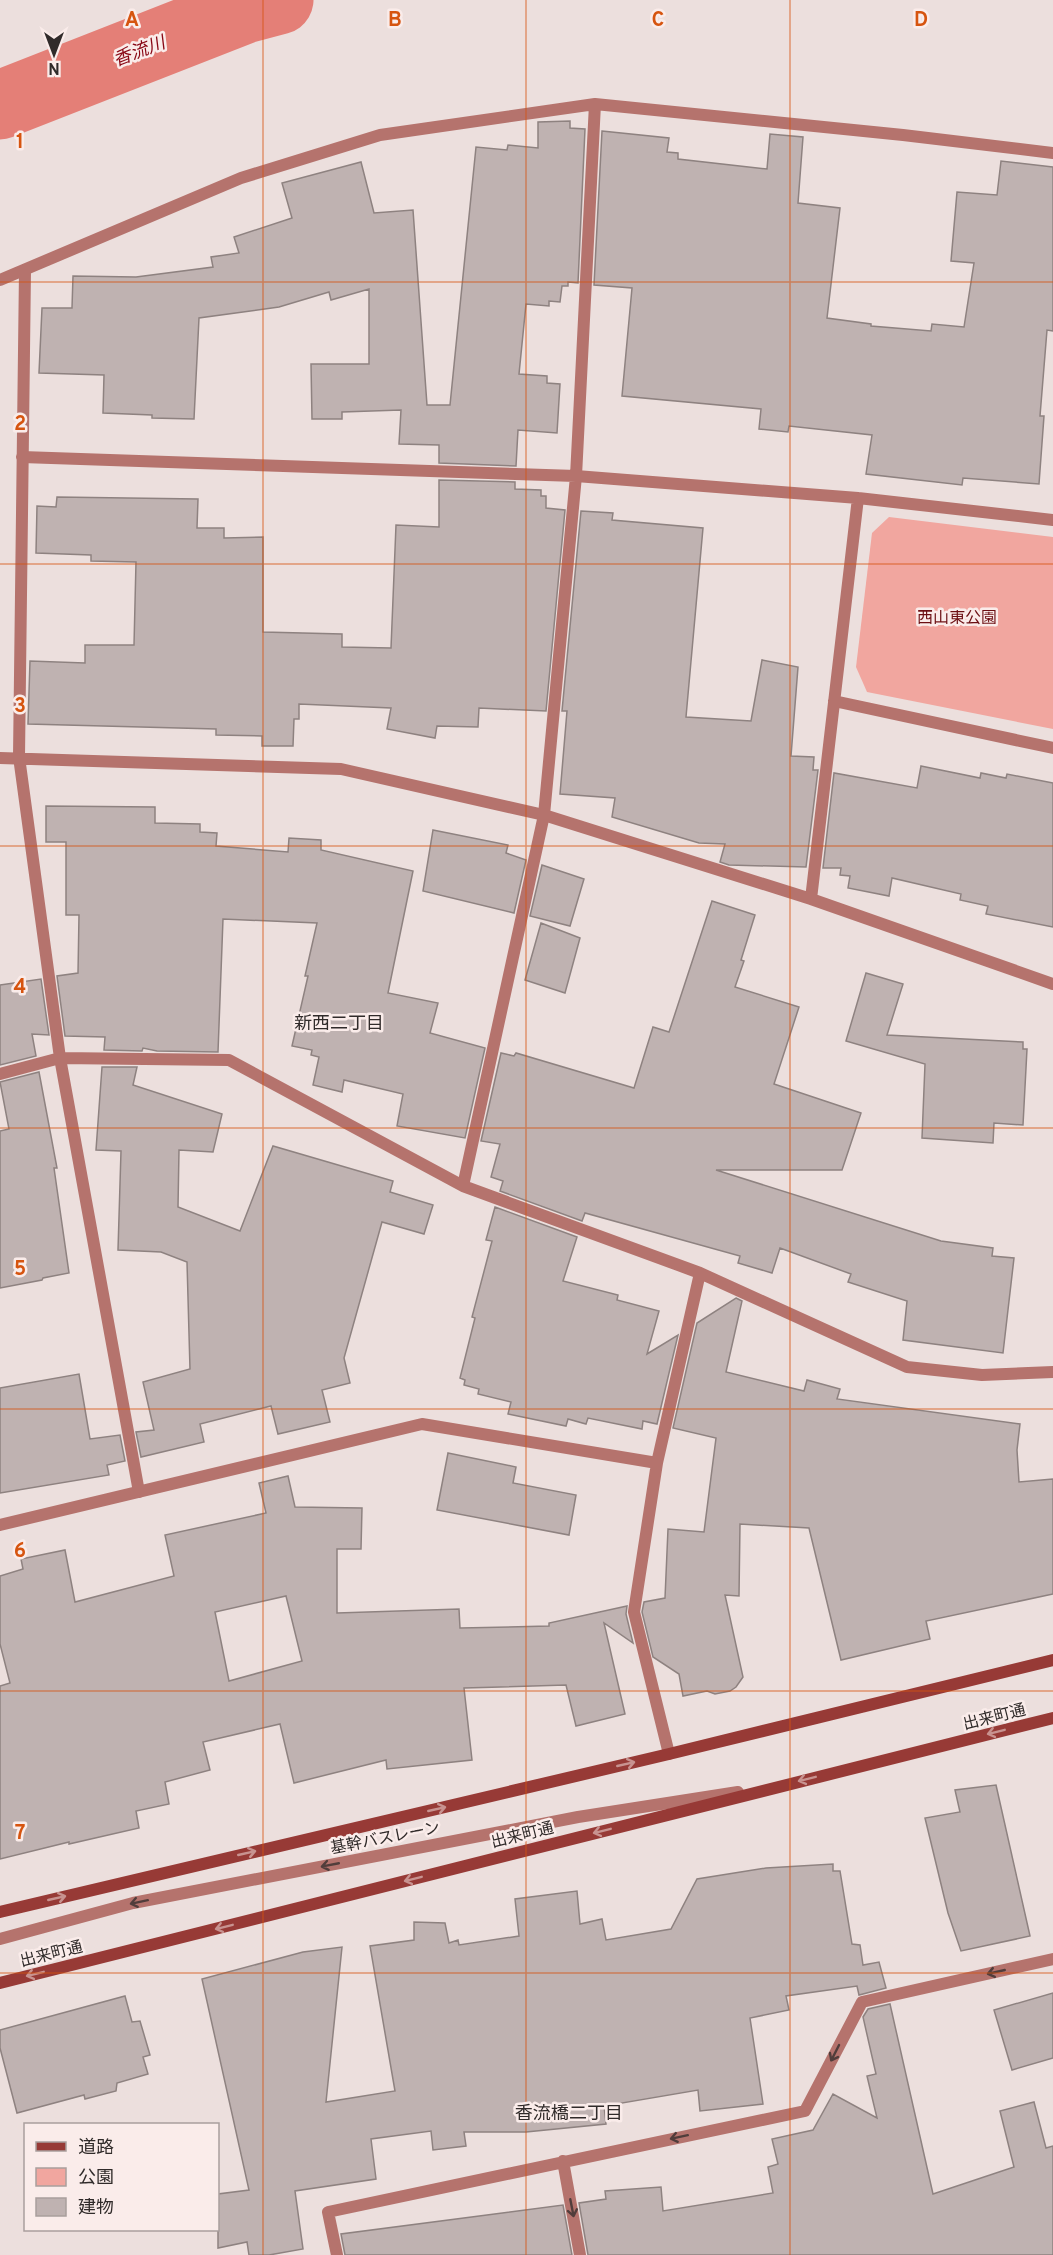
<svg xmlns="http://www.w3.org/2000/svg" width="1053" height="2255" font-family="Overpass,'Noto Sans JP',sans-serif">
<style>
.green{fill:#f1a69f}
.lines{fill:none;stroke-linecap:round;stroke-linejoin:round}
.river{stroke:#e47f77;stroke-width:69}
.building{fill:#bfb2b1;stroke:#8e8280;stroke-width:1.5;fill-rule:evenodd}
.street{stroke:#b5736d;stroke-width:12}
.secondary{stroke:#973a36;stroke-width:12}
.oneway{stroke:#c89390}
.oneway2{stroke:#513d3b}
.grid{fill:none;stroke:#d6540f;stroke-width:1.5;stroke-opacity:0.55}
.labels{text-anchor:middle;stroke-width:5;stroke-linejoin:round;paint-order:stroke}
.park-label{font-size:16px;fill:#6c0f13;stroke:#faecea}
.street-label{font-size:16px;fill:#302b2a;stroke:#faecea}
.water-label{font-size:18px;font-style:italic;fill:#880714;stroke:#faecea}
.neighbourhood-label{font-size:18px;fill:#302b2a;stroke:#faecea}
.grid-label{font-size:20px;text-anchor:middle;font-weight:bold;fill:#d6540f;stroke:#faecea;stroke-width:5;stroke-linejoin:round;paint-order:stroke}
</style>
<rect width="100%" height="100%" fill="#ecdfdd"/>
<path class="green" d="M889,517L1053,537V729L867,692L856,667L872,533Z"/>
<g class="lines">
<path class="river" d="M0,105L245,9L279,0"/>
</g>
<path class="building" d="M570,121V128L585,129L578,283L568,282V286H562L560,302L549,301V306L526,304L519,374L547,376V383L560,384L557,433L518,430L516,466L439,463V445L399,444L401,410L342,412V419H312L311,364H369V289L331,300L329,292L279,307L199,318L194,419L152,418V415L103,413L104,375L39,373L42,308H72L73,276L136,277L213,267L211,257L239,253L234,237L292,218L282,183L361,162L374,213L413,210L427,405H450L476,147L507,150L508,145L538,148V122Z
M602,131L669,138L667,152L678,153V159L767,169L770,134L803,137L798,203L840,208L827,318L871,324V326L931,331L932,324L964,327L974,263L951,261L957,192L997,195L1001,161L1053,167V331L1047,330L1040,416H1044L1039,484L963,478L962,485L866,474L872,435L789,426L788,432L759,429L761,409L622,396L632,288L594,285Z
M439,480L515,482V489L541,490V496H546V508L565,510L546,711L479,708L478,727L437,726L435,738L387,729L391,708L299,704V719H294L293,746H262V736L216,735V729L28,724L30,661L85,663V645H134L136,562L91,561V555L36,553L37,506L56,507L57,497L198,499L197,528H224V538L263,537V632L342,634V647L391,648L396,525L439,527Z
M581,511L613,513L612,520L703,528L686,717L751,721L762,660L798,667L791,756L814,757L813,770H818L806,867L729,865L720,862L725,844L699,843L612,817L615,798L560,794L567,711H562Z
M921,766L980,778L981,773L1006,778L1007,774L1053,783V927L986,914L988,906L960,900L961,894L892,878L889,896L848,888L850,876L840,875L841,868H823L834,773L917,788Z
M46,806L155,807V823L200,824V832L217,833L216,846L288,852L289,838L321,840V850L413,871L388,993L438,1003L430,1033L485,1048L465,1138L397,1126L403,1094L344,1080L342,1092L313,1085L319,1057L311,1055L312,1050L292,1046L308,976H305L317,923L223,919L218,1052L157,1051L143,1048L142,1051L104,1050L105,1037L65,1036L57,976L78,973L79,915H66V842H46Z
M433,830L508,845L506,853L526,860L514,913L423,891Z
M542,865L584,879L570,926L530,916Z
M712,901L755,915L741,960L744,961L735,987L799,1007L774,1084L861,1113L842,1170H716L941,1241L993,1248L992,1256L1014,1258L1003,1353L903,1340L907,1301L848,1282L851,1274L780,1248L772,1273L738,1263L740,1256L585,1213L582,1221L500,1191L503,1181L491,1177L500,1144L481,1141L501,1053L514,1056L516,1053L634,1088L653,1027L669,1032Z
M541,923L580,938L565,993L525,980Z
M866,973L903,984L887,1035L1023,1042V1049H1027L1023,1125L994,1123L993,1143L922,1138L925,1064L846,1041Z
M41,979L49,1035L32,1034L36,1056L0,1065V985Z
M102,1067H137L133,1085L222,1114L213,1152L179,1150L178,1207L240,1231L273,1146L393,1181L390,1192L433,1205L424,1234L382,1222L344,1358L350,1383L322,1390L330,1422L278,1434L271,1406L200,1424L204,1442L141,1457L136,1432L154,1430L143,1382L190,1369L187,1262L161,1252L118,1250L121,1151L96,1150Z
M39,1072L57,1168H54L69,1273L43,1278L42,1280L0,1288V1131L9,1129L0,1082Z
M495,1207L577,1237L563,1281L618,1295L617,1300L659,1311L647,1354L678,1335L657,1424L643,1421L642,1429L588,1418L586,1424L568,1419L566,1426L508,1414L511,1402L478,1394L479,1389L464,1385L465,1380L460,1378L475,1318L472,1317L492,1241L486,1240Z
M736,1298L742,1301L726,1372L804,1391L807,1380L840,1389L837,1399L1020,1424L1017,1450L1019,1482L1053,1479V1594L926,1621L930,1639L841,1660L809,1528L740,1524L739,1596L725,1595L743,1677L736,1687L730,1691L715,1694L707,1691L683,1696L679,1674L653,1657L642,1612L644,1602L665,1598L668,1529L704,1532L716,1438L673,1428L697,1323Z
M79,1374L90,1439L120,1435L125,1461L107,1465L109,1475L0,1493V1388Z
M448,1453L516,1467L513,1483L576,1495L569,1535L437,1510Z
M288,1476L295,1507L362,1508L361,1549H337V1613L459,1609L460,1628L549,1626V1623L627,1606L626,1614L633,1643L604,1623L625,1714L576,1726L566,1685L464,1688L472,1760L387,1769L386,1760L294,1783L280,1724L203,1742L210,1770L165,1782L169,1804L136,1811L139,1828L69,1844V1842L0,1859V1686L10,1683L0,1644V1576L23,1569L21,1559L65,1550L75,1602L174,1576L165,1535L266,1513L259,1483ZM286,1596L302,1661L229,1681L215,1612Z
M996,1785L1030,1936L961,1951L948,1913L925,1818L960,1812L955,1790Z
M833,1864V1871H840L852,1944L860,1945L863,1965L879,1962L886,1988L859,1995L857,1986L786,1996L789,2010L750,2018L763,2104L700,2111L698,2090L604,2106L606,2124L526,2132H464L466,2146L433,2150L431,2131L371,2139L376,2179L295,2191L303,2249L269,2255H249L247,2242L218,2248V2194L249,2190L202,1979L303,1952L342,1947L326,2102L395,2091L370,1946L414,1940V1922L445,1923L449,1943L458,1940L459,1945L519,1936L515,1899L577,1891L580,1924L602,1919L606,1940L671,1929L697,1879L766,1868Z
M1053,1993V2058L1012,2070L994,2010Z
M125,1996L132,2022L140,2021L150,2055L143,2057L148,2074L117,2083L116,2091L85,2099L84,2095L17,2113L0,2048V2030Z
M890,2004L933,2194L1014,2167L1000,2111L1034,2102L1046,2148L1053,2146V2255H588L579,2203L606,2199L605,2191L661,2187L663,2211L773,2193L768,2167L778,2164L772,2139L813,2130L833,2094L877,2118L867,2076L876,2074L863,2017L868,2009Z
M563,2205L572,2255H345L341,2234Z"/>
<g class="lines">
<path class="street" d="M25,270L19,757L60,1058L139,1492
M0,280L241,178L380,135L595,104L903,135L1053,153
M22,457L576,476L858,498L1053,520
M834,701L1053,748
M0,758L341,769L544,815L811,899L1053,984
M811,899L858,498
M0,1074L60,1058L229,1060L463,1186L700,1273L907,1367L982,1375L1053,1372
M463,1186L544,815L576,476L595,104
M0,1525L422,1424L657,1463
M669,1754L634,1612L657,1463L700,1273
M0,1939L133,1903L578,1817L738,1792
M563,2161L580,2255
M337,2255L328,2212L805,2111L862,2002L1053,1959"/>
<path class="secondary" d="M0,1912L669,1754L1053,1660
M0,1983L1053,1718"/>
</g>
<defs><path id="oneway-shaft" d="M-6 0H5M1.5-3L5.5 0L1.5 3" fill="none" stroke-width="1.6" stroke-linecap="round" stroke-linejoin="round" transform="scale(1.5)"/></defs>
<g class="oneway">
<use href="#oneway-shaft" transform="translate(996 1732) rotate(166)"/>
<use href="#oneway-shaft" transform="translate(626 1764) rotate(-13)"/>
<use href="#oneway-shaft" transform="translate(807 1779) rotate(166)"/>
<use href="#oneway-shaft" transform="translate(437 1809) rotate(-13)"/>
<use href="#oneway-shaft" transform="translate(602 1831) rotate(166)"/>
<use href="#oneway-shaft" transform="translate(247 1853) rotate(-13)"/>
<use href="#oneway-shaft" transform="translate(413 1879) rotate(166)"/>
<use href="#oneway-shaft" transform="translate(57 1898) rotate(-13)"/>
<use href="#oneway-shaft" transform="translate(224 1927) rotate(166)"/>
<use href="#oneway-shaft" transform="translate(35 1974) rotate(166)"/>
</g>
<g class="oneway2">
<use href="#oneway-shaft" transform="translate(330 1865) rotate(169)"/>
<use href="#oneway-shaft" transform="translate(139 1902) rotate(168)"/>
<use href="#oneway-shaft" transform="translate(996 1972) rotate(167)"/>
<use href="#oneway-shaft" transform="translate(835 2053) rotate(117)"/>
<use href="#oneway-shaft" transform="translate(679 2137) rotate(168)"/>
<use href="#oneway-shaft" transform="translate(572 2208) rotate(79)"/>
</g>
<path class="grid" d="M263,0V2255M526,0V2255M790,0V2255M0,282H1053M0,564H1053M0,846H1053M0,1128H1053M0,1409H1053M0,1691H1053M0,1973H1053"/>
<g class="labels">
<g class="park-label">
<text x="957" y="623">西山東公園</text>
</g>
<g class="street-label">
<text transform="translate(994 1716) rotate(-14)" y="6">出来町通</text>
<text transform="translate(522 1834) rotate(-14)" y="6">出来町通</text>
<text transform="translate(385 1837) rotate(-11)" y="6">基幹バスレーン</text>
<text transform="translate(51 1953) rotate(-14)" y="6">出来町通</text>
</g>
<g class="water-label">
<text transform="translate(139 51) rotate(-21)" y="6">香流川</text>
</g>
<g class="neighbourhood-label">
<text x="339" y="1029">新西二丁目</text>
<text x="569" y="2119">香流橋二丁目</text>
</g>
</g>
<g class="grid-label">
<text x="132" y="26">A</text>
<text x="395" y="26">B</text>
<text x="658" y="26">C</text>
<text x="921" y="26">D</text>
<text x="20" y="148">1</text>
<text x="20" y="430">2</text>
<text x="20" y="712">3</text>
<text x="20" y="993">4</text>
<text x="20" y="1275">5</text>
<text x="20" y="1557">6</text>
<text x="20" y="1839">7</text>
</g>
<rect x="24" y="2123" width="195" height="108" fill="#faecea" stroke="#a99f9d" stroke-width="1.5"/>
<rect x="36" y="2142" width="30" height="9" fill="#973a36" stroke="#a99f9d" stroke-width="1.5"/>
<text x="78" y="2153" font-size="18" fill="#302b2a">道路</text>
<rect x="36" y="2168" width="30" height="18" fill="#f1a69f" stroke="#a99f9d" stroke-width="1.5"/>
<text x="78" y="2183" font-size="18" fill="#302b2a">公園</text>
<rect x="36" y="2198" width="30" height="18" fill="#bfb2b1" stroke="#a99f9d" stroke-width="1.5"/>
<text x="78" y="2213" font-size="18" fill="#302b2a">建物</text>
<g transform="translate(54 54) rotate(180)" stroke="#faecea" stroke-width="4.5" paint-order="stroke">
<path d="M0-4.5L10 22L0 15L-10 22Z" fill="#302b2a"/>
<text y="-9" font-size="16" font-weight="bold" text-anchor="middle" fill="#302b2a">N</text>
</g>
</svg>
